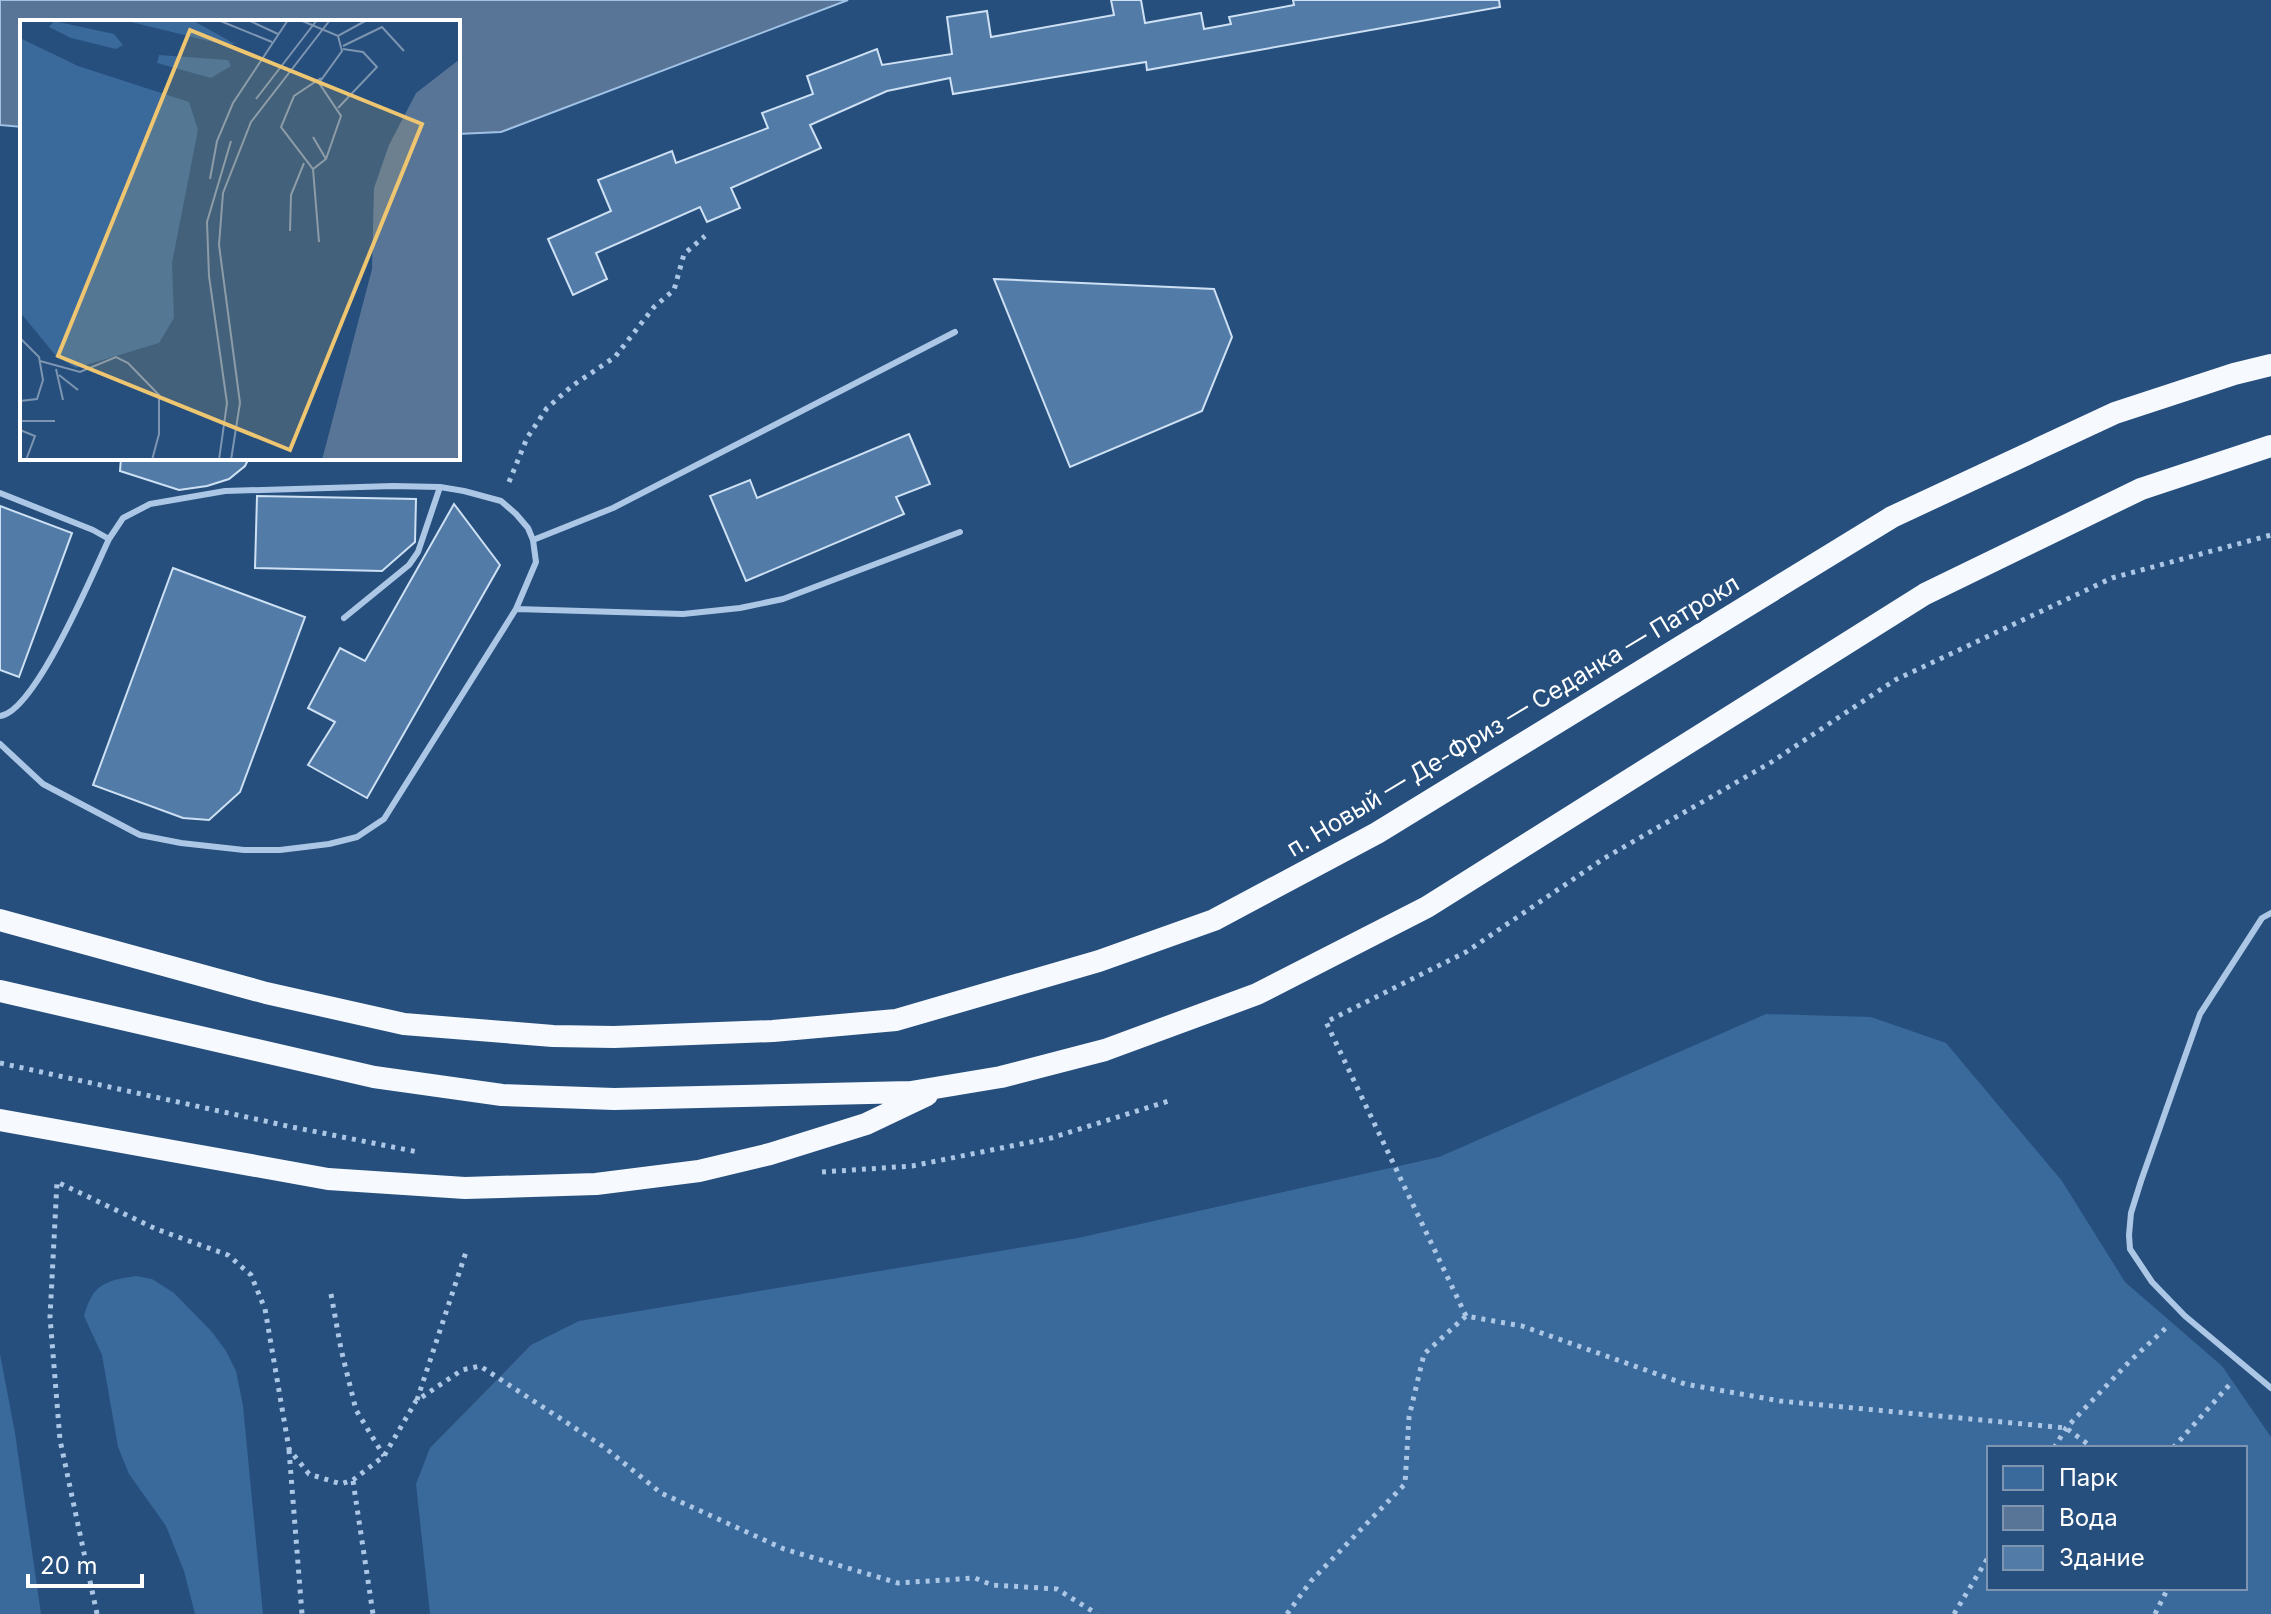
<svg xmlns="http://www.w3.org/2000/svg" width="2271" height="1614" font-family="Inter,sans-serif">
<style>
.green{fill:#3a699b;fill-rule:evenodd}
.water{fill:#587496;stroke:#a0c2e6;stroke-width:2}
.building{fill:#537ba8;stroke:#cee1f4;stroke-width:2}
.lines{fill:none;stroke-linecap:round;stroke-linejoin:round}
.path{stroke:#acc7e5;stroke-width:5;stroke-dasharray:4 6;stroke-linecap:butt}
.service{stroke:#acc7e5;stroke-width:6}
.trunk{stroke:#f6f9fe;stroke-width:22}
.labels{text-anchor:middle;stroke-width:6;stroke-linejoin:round;paint-order:stroke}
.street-label{font-size:24px;fill:#fff;stroke:#264f7d}
.inset-road{fill:none;stroke:#7d95b1;stroke-width:2}
.view{fill:#eec671;fill-opacity:0.15;stroke:#eec671;stroke-width:4}
.inset-edge{fill:none;stroke:#fff;stroke-width:4}
</style>
<rect width="100%" height="100%" fill="#264f7d"/>
<path class="green" d="M1766,1014L1871,1017L1946,1043L2062,1181L2125,1282L2222,1366L2271,1437V1614H430L416,1484L430,1448L531,1345L579,1321L1078,1238L1439,1157ZM1989,1448H2245V1588H1989Z
M136,1276L152,1279L174,1293L212,1332L226,1351L236,1371L243,1406L263,1614H195L184,1571L166,1526L129,1474L118,1447L102,1355L84,1316C93,1284 104,1281 136,1276Z
M0,1354L15,1433L41,1614H0Z"/>
<path class="water" d="M0,0H848L501,132L458,134V22H22V127L0,125Z"/>
<path class="building" d="M1111,0H1141L1145,23L1201,13L1204,29L1231,24L1229,17L1294,5L1293,0H1499L1500,7L1147,70L1146,62L953,94L950,78L887,91L810,125L821,148L731,188L740,208L707,222L700,207L596,253L607,279L573,295L548,239L611,211L598,180L672,151L676,163L768,128L762,113L813,94L807,76L877,49L882,65L952,54L947,17L987,11L991,37L1114,15Z
M994,279L1214,289L1232,337L1202,411L1070,467Z
M909,434L930,484L896,497L904,514L746,581L710,496L750,480L757,498Z
M121,458H249L245,466L229,479L207,486L179,490L120,471Z
M257,496L416,499L415,542L382,571L255,568Z
M454,504L500,565L367,798L308,765L335,722L308,708L340,648L365,661Z
M0,506L72,533L19,677L0,670Z
M173,568L305,617L240,792L209,820L183,818L93,785Z"/>
<g class="lines">
<path class="path" d="M509,482L527,438L547,408L572,386L615,357L654,307L674,290L684,254L705,236
M0,1063L292,1127L418,1152
M822,1172L912,1166L1051,1138L1172,1100
M331,1294L341,1349L356,1410L384,1456
M1466,1316L1326,1022L1466,952L1603,859L1770,763L1895,680L2112,578L2271,535
M417,1400L466,1252
M2054,1448L2066,1428L2130,1361L2167,1327
M2173,1448L2231,1383
M289,1450L302,1614
M353,1481L373,1614
M97,1614L60,1440L50,1317L57,1182L156,1229L228,1255L251,1275L265,1309L289,1449L309,1474L341,1484L353,1480L384,1456L416,1401L462,1370L480,1366L604,1447L661,1493L784,1549L898,1583L975,1578L992,1585L1057,1589L1097,1614
M1287,1614L1311,1581L1405,1484L1409,1417L1424,1354L1466,1316L1522,1326L1685,1384L1780,1401L2066,1428L2093,1448
M1954,1614L1989,1556
M2155,1614L2168,1588"/>
<path class="service" d="M0,493L93,530L109,539
M533,540L613,508L955,332
M516,609L683,614L740,608L783,599L960,532
M344,618L409,565L418,552L440,487
M0,716C35,712 93,573 109,539L123,518L150,504L225,491L393,486L440,487L464,491L501,501L516,514L528,528L533,540L536,562L516,609L384,819L357,837L329,844L280,850H244L181,843L140,835L43,784L0,744
M2271,913L2262,918L2200,1014L2141,1181L2131,1213L2129,1235L2130,1249L2152,1282L2185,1316L2271,1388"/>
<path class="trunk" d="M0,920L266,993L404,1024L553,1036L614,1037L773,1031L896,1020L1099,961L1214,920L1377,833L1892,517L2115,413L2234,374L2271,365
M0,991L374,1077L502,1095L614,1099L911,1092L1001,1077L1105,1050L1257,994L1427,907L1925,594L2141,489L2271,446
M0,1120L328,1179L465,1188L596,1184L699,1171L770,1154L866,1124L927,1095"/>
</g>
<g class="labels">
<g class="street-label">
<text transform="translate(1513 716) rotate(-31)" y="8">п. Новый — Де-Фриз — Седанка — Патрокл</text>
</g>
</g>
<g transform="translate(20 20)">
<rect width="440" height="440" fill="#264f7d"/>
<path d="M103,0H172L215,24L205,25ZM34,1L94,14L103,25L96,29L51,18L29,7ZM0,18L58,46L169,82L178,110L152,243L154,298L139,323L56,348L36,336L0,292ZM139,35L208,40L211,46L191,58L137,43Z" fill="#3a699b"/>
<path d="M440,39V440H302L352,249L354,168L369,125L396,73Z" fill="#587496"/>
<path class="inset-road" d="M198,0L252,22M228,0L258,14M280,0L318,16L347,0M323,26L362,7L384,31M301,58L274,76L261,107L293,149L306,139L321,96L299,63L322,31L318,16M236,79L297,0M318,88L357,47L343,32L323,29M293,117L306,139M293,149L299,222M190,159L197,121L213,83L268,0M270,211L271,175L284,143M0,318L19,337L23,360L17,379L0,381M20,341L60,352L96,337L108,343L139,375V414L132,440M36,349L43,380M39,355L58,370M0,401H35M0,410L15,416L6,440M199,440L207,383L189,256L187,202L211,121M211,440L220,383L199,225L203,173L231,102L310,0"/>
<path class="view" d="M170,10L402,104L270,430L38,336Z"/>
<rect width="440" height="440" class="inset-edge"/>
</g>
<rect x="1987" y="1446" width="260" height="144" fill="#264f7d" stroke="#7d95b1" stroke-width="2"/>
<rect x="2003" y="1466" width="40" height="24" fill="#3a699b" stroke="#7d95b1" stroke-width="2"/>
<text x="2059" y="1486" font-size="24" fill="#ffffff">Парк</text>
<rect x="2003" y="1506" width="40" height="24" fill="#587496" stroke="#7d95b1" stroke-width="2"/>
<text x="2059" y="1526" font-size="24" fill="#ffffff">Вода</text>
<rect x="2003" y="1546" width="40" height="24" fill="#537ba8" stroke="#7d95b1" stroke-width="2"/>
<text x="2059" y="1566" font-size="24" fill="#ffffff">Здание</text>
<path d="M28 1574v12h114v-12" fill="none" stroke="#ffffff" stroke-width="4"/>
<text x="40" y="1574" font-size="24" fill="#ffffff" stroke="#264f7d" stroke-width="6" paint-order="stroke">20 m</text>
</svg>
